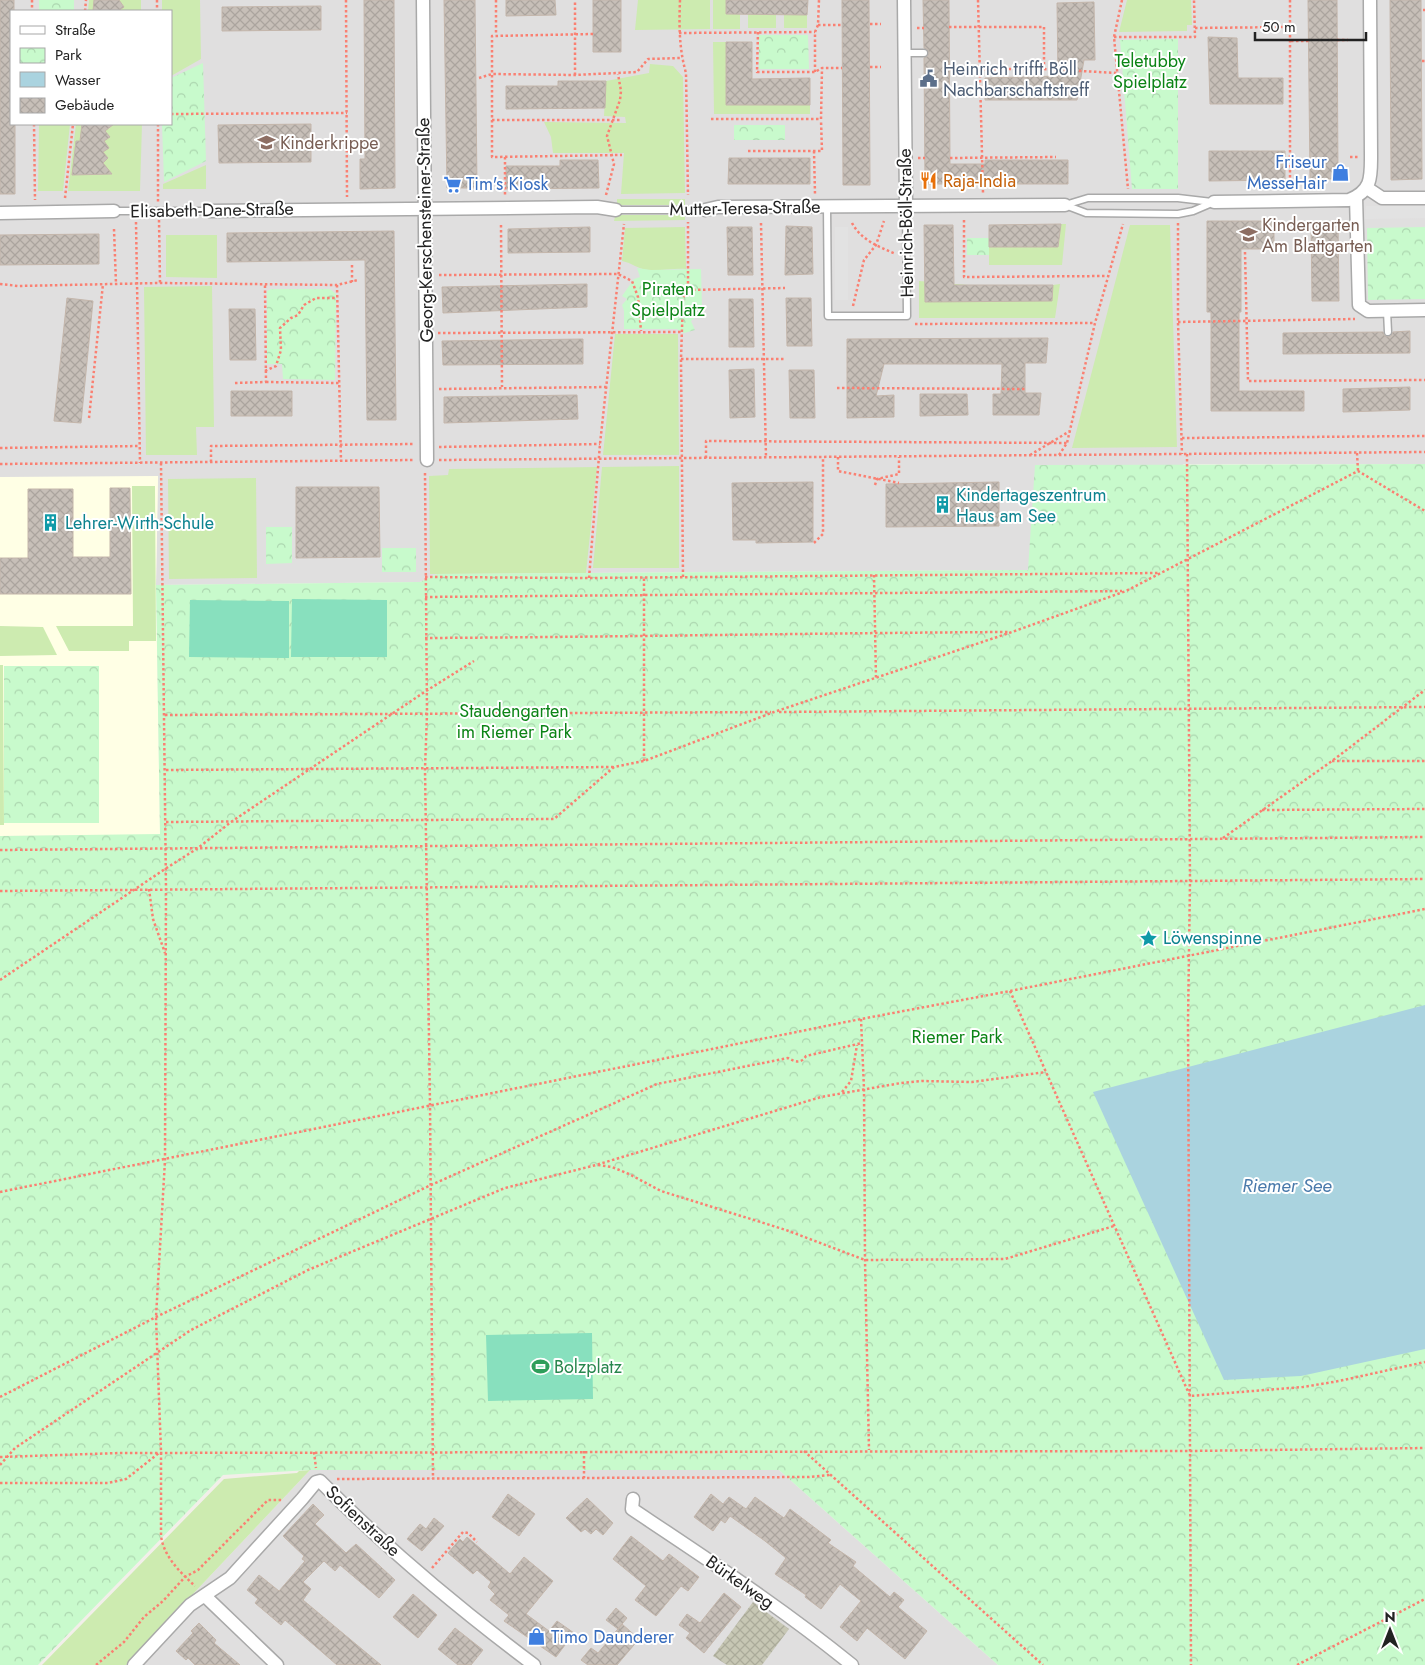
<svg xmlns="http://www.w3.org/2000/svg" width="1425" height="1665" font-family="Jost,sans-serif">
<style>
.residential{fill:#e0dfdf;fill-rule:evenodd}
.education{fill:#ffffe5}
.construction{fill:url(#construction-cross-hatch)}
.grass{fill:#cdebb0}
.park{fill:url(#park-crowns)}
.pitch{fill:#88e0be}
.parking{fill:#e2e2e2}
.water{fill:#aad3df}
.building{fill:url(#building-cross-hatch);stroke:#c4b6ab}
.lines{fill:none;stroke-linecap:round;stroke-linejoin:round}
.service-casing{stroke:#a9a9a9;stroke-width:9}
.minor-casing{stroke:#a9a9a9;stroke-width:15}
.path{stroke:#fa8072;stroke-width:2.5;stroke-dasharray:2.5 2.5;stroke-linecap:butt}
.service{stroke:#fff;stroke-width:6}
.minor{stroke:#fff;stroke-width:12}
.labels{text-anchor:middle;stroke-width:4;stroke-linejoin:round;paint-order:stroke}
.park-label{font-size:18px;fill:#0c8416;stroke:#fff}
.service-label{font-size:18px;fill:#4e5e75;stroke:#fff;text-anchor:start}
.education-label{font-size:18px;fill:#785e54;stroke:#fff;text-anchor:start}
.shop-label{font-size:18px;fill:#366cbe;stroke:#fff;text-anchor:start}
.food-label{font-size:18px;fill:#c56008;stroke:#fff;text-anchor:start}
.street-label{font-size:18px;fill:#222;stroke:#fff}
.culture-label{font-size:18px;fill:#0d838f;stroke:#fff;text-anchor:start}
.leisure-label{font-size:18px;fill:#27864d;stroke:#fff;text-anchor:start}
.water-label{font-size:19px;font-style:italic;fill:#4a7aab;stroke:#fff}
</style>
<defs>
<pattern id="construction-cross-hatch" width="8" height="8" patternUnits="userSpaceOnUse" patternTransform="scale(1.25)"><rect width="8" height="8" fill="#c7c7b4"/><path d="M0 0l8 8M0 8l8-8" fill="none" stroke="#abab9a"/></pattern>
<pattern id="park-crowns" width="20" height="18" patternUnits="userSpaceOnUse" patternTransform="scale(1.25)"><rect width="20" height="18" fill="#c8facc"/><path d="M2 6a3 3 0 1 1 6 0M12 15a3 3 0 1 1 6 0" fill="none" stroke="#acd6af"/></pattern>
<pattern id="building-cross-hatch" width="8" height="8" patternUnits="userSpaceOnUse" patternTransform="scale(1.25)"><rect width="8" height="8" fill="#c7bfb8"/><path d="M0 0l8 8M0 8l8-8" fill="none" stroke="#aba49e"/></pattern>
</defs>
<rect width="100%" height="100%" fill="#f2efe9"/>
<path class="residential" d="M0,0H1425V464H1184L1029,570L437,574L420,582L156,585L158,477H0ZM11,11H171V124H11Z
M310,1470H779L998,1665H126Z"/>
<path class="education" d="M158,476L156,585L160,835L0,836V477Z"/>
<path class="construction" d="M753,1602L789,1629L762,1665H727L713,1656Z"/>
<path class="grass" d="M89,0H141V11H88Z
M162,0H200L201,59L171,76V11H162Z
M638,0H710V29L635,30Z
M713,0H726V14H740V29H713Z
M1127,0H1191L1192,25H1187V31L1119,32Z
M748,14H776V28H748Z
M784,14L807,15V28H784Z
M713,42H726V105H810V114H714Z
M650,64L673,66L683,77L685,193L621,194L624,153H553L551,137L544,122L626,123L625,117L604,116L606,81L649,73Z
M39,124H70L63,191H38Z
M76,124H142L140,191H68Z
M206,165V189H163V184Z
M617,199H685V205H617Z
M617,215H685V220L614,221L615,217Z
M1061,224H1066L1062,265H989V247H1058Z
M1130,225H1170L1177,447L1072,448Z
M685,227L686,269C673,268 660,271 648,270C638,269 632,263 622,261L625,228Z
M166,235H217V278L166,277Z
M919,281L968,285V301H1052L1053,285L1060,284L1055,318H919Z
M212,286L214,427H196L197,455H146L144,287Z
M615,334H678L679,455H603Z
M679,466V568H593L602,467Z
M597,467L586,573L430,574L429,476L448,475L449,469Z
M256,478L257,578L169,579L168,479Z
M132,486H155L156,641H129V651H69L56,626H133Z
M0,626L43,627L57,655L0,656Z
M0,665H3L4,825H0Z
M310,1470L126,1665H42L224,1479L297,1473L299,1471Z"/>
<path class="park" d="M39,0H74V11H39Z
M759,35H808L809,69H759Z
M1178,39V189H1132L1120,40Z
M203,63L206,161L164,182L162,124H171V78Z
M734,125H785V140H734Z
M1425,227V299L1368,300L1367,228Z
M967,238H989V255H967Z
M637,268L651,270L701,269L702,308L698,310V315L691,321L695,330L684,333L677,329H624V311L622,305L627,299L622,296L634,279L640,277Z
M271,289H330L336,294L335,380L283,379L282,364H267V291Z
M1425,464V1665H998L779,1470H310L223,1475L38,1665H0V836L160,834L156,585L420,582L437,574L1028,570L1035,465Z
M266,527H292V563L266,564Z
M382,548H416V572H382Z
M4,666H99V823H4Z"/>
<path class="pitch" d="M292,599L387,600V657H291Z
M190,600L289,601V658L189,657Z
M592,1333L593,1399L488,1401L486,1335Z"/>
<path class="parking" d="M1366,206H1425V218L1365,219Z
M835,227H848V300H835Z"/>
<path class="water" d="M1425,1005V1349L1301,1376L1224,1380L1093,1092Z"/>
<path class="building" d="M0,0H14V11H11V124H15V194H0Z
M94,0H119L124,7L118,11H93Z
M364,0H394L395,188L360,189V159H365Z
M444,0H475L477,188H447Z
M506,0H555L556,15L506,16Z
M593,0H621V52H593Z
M726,0H808L807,15L726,14Z
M842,0H869L870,185H843Z
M923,0H949L950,164H985V160H1068V184H925L924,58L928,56L929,53L927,49L924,48Z
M1308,0H1337L1338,179H1310Z
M1390,0H1421L1422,179L1391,180Z
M1094,2L1095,60H1084L1077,100H985V78L1058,76L1057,3Z
M321,6V30L222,31V7Z
M1208,37L1237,38L1238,78H1283V104H1210Z
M726,42H752V79L810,78V105H726Z
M558,81H606L605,108L506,109V86H558Z
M82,124H114L105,131L110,137L104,141L109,148L103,152L108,158L103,163L112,174L72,175L76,141H80Z
M311,124V162L219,163L218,125Z
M1209,151H1285V180L1209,181Z
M729,158H810V184H728Z
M560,160H598L599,188L506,189V166H560Z
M1207,221H1274V249H1241V312H1239V391H1304V411H1211V312H1207Z
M1338,221L1339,301H1312L1311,222Z
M1061,224L1058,247H989V225Z
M924,225H953L954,285H1053L1052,301L925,302Z
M786,226L812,227L813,274L785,275Z
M590,227V252L508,253V229Z
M727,227H752L753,275H728Z
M394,231L396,420H367L365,260L227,262V233Z
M99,234V264L0,265V235Z
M587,284V307L443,313L442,287Z
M67,298L93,301L81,423L54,421Z
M786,298H811L812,346H787Z
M729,299H753L754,347H729Z
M229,309H255L256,360H230Z
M1410,331V353L1283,354V333L1383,332L1384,335L1388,337L1391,336L1393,332Z
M1048,338L1046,363H1025V393H1041L1039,415H993V394H1001L1002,364H884L876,396L894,395V417L847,418V339Z
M583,339V364L443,365L442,341Z
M754,369L755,417L730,418L729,370Z
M789,370H814L815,418H790Z
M1410,387V410L1343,412V389Z
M231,391H292V416H231Z
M920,394H967L968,415L920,416Z
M577,395L578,419L444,423V397Z
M813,482V542L756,543V540H733L732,483Z
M999,482V526L886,527V484Z
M296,487H379L380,557L296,558Z
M110,488H130L131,594H0V558H28V489H73V557H110Z
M508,1494L535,1514L519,1536L492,1517Z
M711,1494L723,1504L729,1497L746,1509L755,1497L784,1518L790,1509L831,1540L828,1543L856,1562L853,1566L890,1597L894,1592L904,1600L898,1607L927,1631L905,1659L867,1628L857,1641L840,1627L861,1601L840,1584L821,1609L805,1597L806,1595L775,1574L786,1558L765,1541L730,1516L725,1523L721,1520L713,1531L694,1517Z
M587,1498L613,1523L603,1535L596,1529L591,1534L585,1529L581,1532L566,1518Z
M313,1504L324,1515L315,1524L346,1553L356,1544L395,1580L379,1598L340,1565L335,1571L324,1561L303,1582L311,1589L303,1600L381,1665H337L285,1620L281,1625L255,1603L258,1599L247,1590L259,1575L279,1591L305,1561L302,1559L304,1556L283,1536Z
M434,1518L444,1526L422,1551L407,1539L420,1524L426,1529Z
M631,1536L663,1561L669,1554L699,1577L688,1591L681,1586L656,1616L635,1600L646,1586L613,1559Z
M467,1537L510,1574L524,1557L553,1581L526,1614L549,1631L557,1621L574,1633L556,1657L504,1621L509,1615L490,1600L495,1594L488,1587L491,1582L477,1570L473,1574L448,1553L460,1539L463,1542Z
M724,1593L741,1607L704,1653L686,1638L690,1633L679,1625L687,1614L700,1623Z
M413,1594L437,1615L418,1638L393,1617Z
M616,1608L627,1618L618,1629L606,1620Z
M199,1623L216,1640L214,1643L240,1665H195L188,1658L186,1660L176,1651L193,1633L191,1631Z
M622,1624L639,1639L617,1665H588L581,1660L591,1648L598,1653Z
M455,1628L483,1650L471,1665H458L438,1649Z"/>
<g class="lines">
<defs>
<path id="service" d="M905,53H924
M1065,205L1086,213L1178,214L1193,211L1214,202
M1065,205L1088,198H1178L1212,202
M827,206L828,316H907L906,205
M616,210H705
M114,211H209
M1387,311L1388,332"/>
<path id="minor" d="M423,0L427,460
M904,0L906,205
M1367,188L1382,198H1425
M1356,197L1359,305L1368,311L1425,310
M1214,202L1349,200C1372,191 1371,177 1371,156L1370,0
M705,210L718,207L1065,205
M209,211L597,207L616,210
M0,213L114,211
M633,1499L632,1509C707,1559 782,1608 852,1665
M205,1596L277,1665
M134,1665L190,1605L230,1578L302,1499L316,1482L320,1481C386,1548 458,1608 534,1665"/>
</defs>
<use href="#service" class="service-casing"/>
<use href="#minor" class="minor-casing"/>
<path class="path" d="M32,0V11
M157,0V11
M346,0L347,197
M496,0V35
M680,0C679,25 679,49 686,73L688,195
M978,0L983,193
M1122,0L1114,37L1128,189
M1290,0V188
M1423,10H1425
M85,11L86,0
M870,24H881
M818,25H842
M949,27H1044V69H949
M917,28H924
M1195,28L1291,27
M758,32L757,72H815L822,68H842
M679,33L815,32
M593,34L492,36V157L622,155
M1114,37H1195L1194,0
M1337,40H1348
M1291,41H1309
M1422,61H1425
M870,67H881
M1044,69L1117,73
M815,72V32L818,25L819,0
M575,75V0
M479,78L492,74L575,75L637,72L648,59L681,58
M171,114L347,113
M711,119H821L822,68
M492,120H621
M34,124L35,200
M158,124V202
M748,151H822L821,120
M814,151L815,194
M505,157V196
M1350,157H1358
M918,158H925
M950,158L1056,157
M606,195L614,164L607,136L620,100L621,91L618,74
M65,198L73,124
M159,220L160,283
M964,220V277L1108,276
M136,222L140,463
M761,223L766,458
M852,223C861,240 879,247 896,254
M1178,223V322L1182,454
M501,225L502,387
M114,229L116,284
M1245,252L1248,381L1425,380
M352,265V282
M439,275L618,274L632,281L638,297L641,331
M0,284L18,286L160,283L337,285L358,280
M337,285L341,461
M688,290L785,288
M853,306L864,260L876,245L884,221
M1178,322L1355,319
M915,324L1095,323
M438,333L682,332
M681,359H786
M265,371L276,366L281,350L280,328L291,318L298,315L304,305L316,298H337
M266,382L340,383
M235,383L266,382L265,285
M837,388L1027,389
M439,389L608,387
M89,418L103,284
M1182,438L1425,436
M439,447L600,444
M0,448L140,446
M1357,453L1358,471
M1187,454L1190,881L1188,1022L1191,1665
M1030,455L1070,431
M1059,455L1067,443L1095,323L1123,224
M838,457V471L899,483
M706,458V441L1067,443
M439,460L1425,452
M211,462V446L414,444
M161,463L166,889L165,1160L156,1317L161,1452V1536C164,1557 180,1572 195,1586
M0,464L414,460
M425,473L427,714L425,769L430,1104L433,1479
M875,485L877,479L899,474V457
M814,543L823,534V457
M874,575L876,679
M425,577L589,578L1159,573
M683,577L681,359L683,298L688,290V222
M589,578L600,444L624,224
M425,597L1122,591
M425,638C620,637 814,633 1008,632
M779,712L1425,707
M165,715L771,712
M644,761V578
M1332,761H1425
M166,770L613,767
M1262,810L1425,809
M166,822L554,819L614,767L644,761L774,712L1012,632L1126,591L1358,471L1425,511
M1223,838L1332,761L1425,690
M0,850L1425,837
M149,889L153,919L165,953
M0,891L1425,879
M0,980L165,869L198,848L231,822L426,691L474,661
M1010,991L1190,1396L1303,1387L1339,1381L1425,1362
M861,1019L864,1089L865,1260L869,1450
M842,1092L851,1081L857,1045
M598,1165L612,1167L629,1174L661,1191L786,1230L865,1260L1005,1259L1114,1226
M0,1192L861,1019L1010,991L1425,909
M0,1397L156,1317L431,1185L657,1084L788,1058C795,1062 801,1064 806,1056L862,1043
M584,1451V1478
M804,1451L1043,1665
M314,1452L316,1468
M0,1457L120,1453L1190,1451L1425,1448
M0,1465L15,1448L191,1330L308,1270L505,1188L596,1165L821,1097L901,1083L922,1081L972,1082L1046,1072
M337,1479L809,1477L830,1475
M0,1483H108L126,1479L159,1453
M432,1568L463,1532L468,1533L477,1542
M96,1665L124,1642L144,1617L163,1601L185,1577L198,1570L268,1500H283
M1297,1665L1425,1599"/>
<use href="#service" class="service"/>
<use href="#minor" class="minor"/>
</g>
<defs>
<symbol id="civic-bare" viewBox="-9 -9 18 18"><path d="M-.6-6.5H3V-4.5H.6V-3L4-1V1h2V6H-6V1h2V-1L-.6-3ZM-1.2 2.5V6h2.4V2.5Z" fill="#5c6f8a" stroke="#fff" stroke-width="2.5" paint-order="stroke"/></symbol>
<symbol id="school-bare" viewBox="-9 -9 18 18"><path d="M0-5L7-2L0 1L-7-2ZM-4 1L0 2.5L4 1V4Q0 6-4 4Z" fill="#8d6e63" stroke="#fff" stroke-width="2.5" paint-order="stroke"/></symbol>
<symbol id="shop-bare" viewBox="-9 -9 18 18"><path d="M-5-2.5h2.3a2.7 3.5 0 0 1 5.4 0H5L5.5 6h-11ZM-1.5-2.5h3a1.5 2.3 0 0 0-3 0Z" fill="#3f7fe0" stroke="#fff" stroke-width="2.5" paint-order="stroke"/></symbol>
<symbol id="restaurant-bare" viewBox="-9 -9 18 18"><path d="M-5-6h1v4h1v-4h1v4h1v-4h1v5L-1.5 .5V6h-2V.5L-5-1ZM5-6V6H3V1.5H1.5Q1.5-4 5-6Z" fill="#e8710a" stroke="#fff" stroke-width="2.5" paint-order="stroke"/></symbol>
<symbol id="supermarket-bare" viewBox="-9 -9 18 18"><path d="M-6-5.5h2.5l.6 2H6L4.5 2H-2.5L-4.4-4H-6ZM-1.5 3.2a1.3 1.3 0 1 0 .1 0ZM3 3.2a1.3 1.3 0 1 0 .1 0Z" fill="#3f7fe0" stroke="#fff" stroke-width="2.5" paint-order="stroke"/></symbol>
<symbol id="building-bare" viewBox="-9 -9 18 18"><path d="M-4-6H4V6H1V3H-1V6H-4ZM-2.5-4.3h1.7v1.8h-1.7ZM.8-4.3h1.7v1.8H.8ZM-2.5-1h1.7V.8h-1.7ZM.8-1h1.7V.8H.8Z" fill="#0f9aa8" stroke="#fff" stroke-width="2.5" paint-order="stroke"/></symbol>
<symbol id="sight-bare" viewBox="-9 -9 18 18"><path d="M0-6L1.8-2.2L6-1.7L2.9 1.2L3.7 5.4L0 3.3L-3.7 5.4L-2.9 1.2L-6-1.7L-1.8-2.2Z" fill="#0f9aa8" stroke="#fff" stroke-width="2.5" paint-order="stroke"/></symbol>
<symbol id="stadium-bare" viewBox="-9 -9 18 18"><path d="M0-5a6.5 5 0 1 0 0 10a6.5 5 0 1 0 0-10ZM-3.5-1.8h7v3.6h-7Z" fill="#2e9e5b" stroke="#fff" stroke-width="2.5" paint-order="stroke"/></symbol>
</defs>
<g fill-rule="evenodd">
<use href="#civic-bare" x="916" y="66" width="25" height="25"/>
<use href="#school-bare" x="254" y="130" width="25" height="25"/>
<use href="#shop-bare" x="1328" y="160" width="25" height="25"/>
<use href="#restaurant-bare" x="916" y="168" width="25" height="25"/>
<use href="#supermarket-bare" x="440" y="172" width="25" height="25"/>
<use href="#school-bare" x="1236" y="222" width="25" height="25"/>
<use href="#building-bare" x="930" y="492" width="25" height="25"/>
<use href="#building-bare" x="38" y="510" width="25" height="25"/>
<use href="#sight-bare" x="1136" y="926" width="25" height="25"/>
<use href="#stadium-bare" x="528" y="1354" width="25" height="25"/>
<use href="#shop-bare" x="524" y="1624" width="25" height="25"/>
</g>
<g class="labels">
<g class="park-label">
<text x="1150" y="67">Teletubby<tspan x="1150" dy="21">Spielplatz</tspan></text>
<text x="668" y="295">Piraten<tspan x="668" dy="21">Spielplatz</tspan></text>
<text x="514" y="717">Staudengarten<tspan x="514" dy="21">im Riemer Park</tspan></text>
<text x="957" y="1043">Riemer Park</text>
</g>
<g class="service-label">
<text x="943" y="75">Heinrich trifft Böll<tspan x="943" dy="21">Nachbarschaftstreff</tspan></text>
</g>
<g class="education-label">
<text x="280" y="149">Kinderkrippe</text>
<text x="1262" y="231">Kindergarten<tspan x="1262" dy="21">Am Blattgarten</tspan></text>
</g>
<g class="shop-label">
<text x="1327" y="168" text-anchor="end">Friseur<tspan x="1327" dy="21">MesseHair</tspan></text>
<text x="466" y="190">Tim's Kiosk</text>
<text x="551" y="1643">Timo Daunderer</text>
</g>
<g class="food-label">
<text x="943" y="187">Raja-India</text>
</g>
<g class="street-label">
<text transform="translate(745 208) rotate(-1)" y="6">Mutter-Teresa-Straße</text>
<text transform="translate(212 210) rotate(-1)" y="6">Elisabeth-Dane-Straße</text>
<text transform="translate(906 223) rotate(-91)" y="6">Heinrich-Böll-Straße</text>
<text transform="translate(425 230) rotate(-91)" y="6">Georg-Kerschensteiner-Straße</text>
<text transform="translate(363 1521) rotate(43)" y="6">Sofienstraße</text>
<text transform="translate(740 1582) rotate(35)" y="6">Bürkelweg</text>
</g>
<g class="culture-label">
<text x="956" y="501">Kindertageszentrum<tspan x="956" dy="21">Haus am See</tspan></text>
<text x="65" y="529">Lehrer-Wirth-Schule</text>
<text x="1163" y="944">Löwenspinne</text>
</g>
<g class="leisure-label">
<text x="554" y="1373">Bolzplatz</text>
</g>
<g class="water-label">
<text x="1287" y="1192">Riemer See</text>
</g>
</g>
<rect x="10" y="10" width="162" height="115" fill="#ffffff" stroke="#a7a7a7"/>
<rect x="20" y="26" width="25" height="8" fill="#ffffff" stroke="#a7a7a7"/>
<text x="55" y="35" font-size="15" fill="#222222">Straße</text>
<rect x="20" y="48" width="25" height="15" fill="url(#park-crowns)" stroke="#a7a7a7"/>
<text x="55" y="60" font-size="15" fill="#222222">Park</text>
<rect x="20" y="72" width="25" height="15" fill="#aad3df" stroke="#a7a7a7"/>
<text x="55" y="85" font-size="15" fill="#222222">Wasser</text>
<rect x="20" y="98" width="25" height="15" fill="url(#building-cross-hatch)" stroke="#a7a7a7"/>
<text x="55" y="110" font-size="15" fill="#222222">Gebäude</text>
<g transform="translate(1390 1630)" stroke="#ffffff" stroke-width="4" paint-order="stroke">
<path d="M0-4L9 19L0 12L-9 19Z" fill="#222222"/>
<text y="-8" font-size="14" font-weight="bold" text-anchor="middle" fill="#222222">N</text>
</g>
<path d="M1255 32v8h111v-8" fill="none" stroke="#222222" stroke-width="2.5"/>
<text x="1262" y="32" font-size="15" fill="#222222" stroke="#ffffff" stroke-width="4" paint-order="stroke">50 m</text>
</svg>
